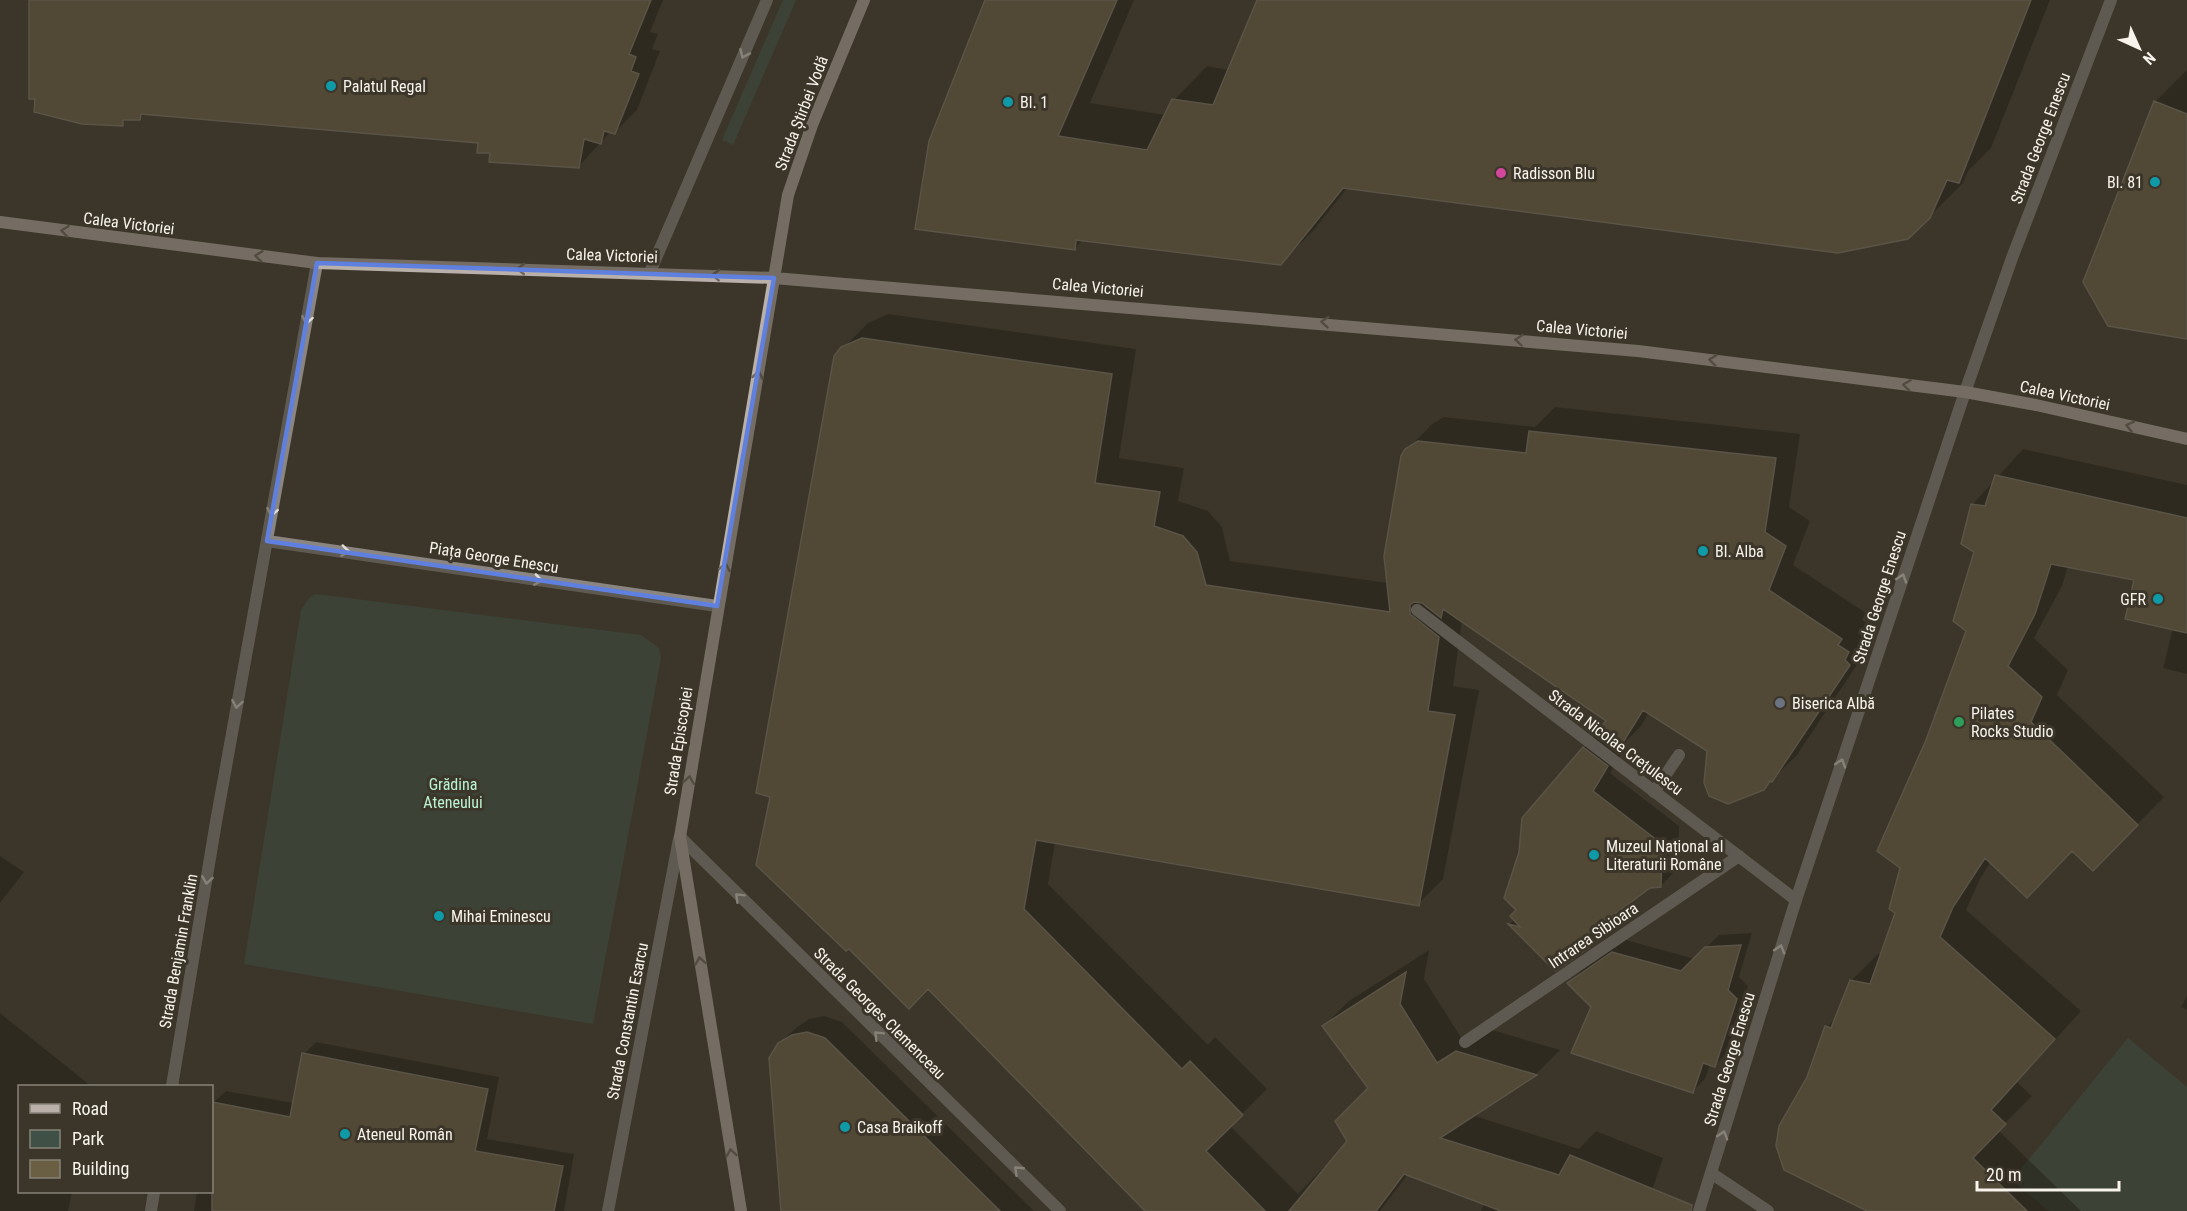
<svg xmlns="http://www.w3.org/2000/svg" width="2187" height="1211" font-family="'Roboto Condensed',sans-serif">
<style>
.green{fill:#3f5046}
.shadow{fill:#0007}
.building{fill:#6a5e43;stroke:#7e776a;stroke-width:1.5}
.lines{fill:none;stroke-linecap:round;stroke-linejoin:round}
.lane{stroke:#8b8581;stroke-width:12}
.street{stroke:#8b8581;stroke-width:12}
.secondary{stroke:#bab0aa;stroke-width:12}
.oneway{stroke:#e2ded7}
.oneway2{stroke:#6e675d}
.marked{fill:none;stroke:#5f80de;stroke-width:4.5;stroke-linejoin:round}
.culture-dot{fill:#0f9aa8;stroke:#3c362a;stroke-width:2}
.hotel-dot{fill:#d1479c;stroke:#3c362a;stroke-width:2}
.worship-dot{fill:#6b7280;stroke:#3c362a;stroke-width:2}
.leisure-dot{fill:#2e9e5b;stroke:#3c362a;stroke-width:2}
.labels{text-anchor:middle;stroke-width:6;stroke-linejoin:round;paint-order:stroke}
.poi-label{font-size:16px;fill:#f8f4ec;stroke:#3c362a;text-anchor:start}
.street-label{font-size:16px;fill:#f8f4ec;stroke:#3c362a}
.park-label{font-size:16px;fill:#b9f3d2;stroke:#3c362a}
</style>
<rect width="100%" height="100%" fill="#3c362a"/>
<path class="green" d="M783,0H796L733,145L722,140Z
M316,594L641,635L659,648L661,658L593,1024L244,964L301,610L310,597Z
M2128,1038L2187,1087V1211H2049L2012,1180Z"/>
<path class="shadow" d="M31,0H663L650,32L658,34L652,49L660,51L637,110L615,132L611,131L579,166L491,151L479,142L145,113L140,118H128L122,124Z
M987,0H1134L1090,103L1166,115L1174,100L1207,66L1229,70L1258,0H2050L1991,148L1968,171L1963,183L1929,217L1348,187L1314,230L1280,264L1084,239L1075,248L930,142Z
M2187,70V337L2155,102Z
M888,314L1136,349L1119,458L1184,468L1178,501L1208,511L1222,527L1230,561L1388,583L1407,450L1432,424L1444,417L1535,427L1555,407L1800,434L1789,507L1810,521L1793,565L1866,613L1862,620L1873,627L1868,635L1874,639L1797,755L1763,788L1649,712L1641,726L1621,746L1625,748L1610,773L1679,826L1678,868L1661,886H1649L1597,926L1607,928L1590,945L1555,969L1510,924L1515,919L1584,748L1608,720L1462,620L1453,686L1479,690L1443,879L1418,904L1055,842L1048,884L1208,1045L1215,1037L1267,1089L1230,1126L1298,1194L1325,1166L1326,1168L1349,1141L1370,1088L1324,1026L1349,1001L1429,950L1424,979L1462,1039L1482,1027L1560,1050L1536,1074L1472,1115L1579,1149L1596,1131L1663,1158L1645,1211H1481L1484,1203L1408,1174L1380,1211H1160L928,987L771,796L843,348L868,323Z
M2023,449L2187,485V674L2163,668L2173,628L2136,579L2068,566L2062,586L2034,638L2068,670L2057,695L2164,797L2120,842L1991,861L1980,879L1966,910L2081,1011L2017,1082L2032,1096L1998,1130L2081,1211H1871L1808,1078L1827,1027L1838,1016L1851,981L1878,954L1882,955L1897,913L1902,867L1928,740L1967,631L1976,551L1972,505Z
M0,856L24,872L0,903Z
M1752,933L1739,977L1748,986L1727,1053L1715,1065L1710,1064L1705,1079L1692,1092L1593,1007L1569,983L1581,971L1626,940L1695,959L1719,935Z
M2187,996V1010L2181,1007Z
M0,1013L91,1086H20V1192H72L68,1211H0Z
M824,1016L842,1022L1034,1211H782L779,1044L796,1028L809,1019Z
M316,1042L499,1077L487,1139L574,1154L564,1211H194L197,1192H212L213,1103L226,1091L294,1103L304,1054Z"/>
<path class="building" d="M29,0H651L629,54L636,57L631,71L639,74L615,134L604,131L601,144L584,139L579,168L489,162L490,153H477L478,143L141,114L140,120H123V126L82,124L34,112L35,99H29Z
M985,0H1117L1058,136L1147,150L1172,99L1213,105L1257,0H2031L1959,183L1947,180L1930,218L1908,239L1838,253L1343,188L1281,265L1076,240L1075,250L915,229L929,141Z
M2154,101L2187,114V339L2108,326L2083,282Z
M862,338L1112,374L1095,483L1160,492L1154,526L1183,536L1197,552L1206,585L1390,612L1384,556L1401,456L1405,449L1418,441L1526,453L1529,431L1776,458L1765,532L1786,546L1769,590L1842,639L1838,645L1849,652L1845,660L1850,665L1772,782L1770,781L1764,790L1728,804L1709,796L1704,783L1707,751L1643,710L1617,752L1594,735L1606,721L1443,609L1441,618L1422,603L1414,602L1410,605V614L1439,637L1428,711L1455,715L1419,906L1036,840L1024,909L1182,1069L1190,1061L1243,1115L1206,1151L1265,1211H1145L928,989L909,1009L849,949L846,951L756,865L770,797L756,793L834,356L841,347Z
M1995,475L2187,518V633L2125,619L2134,580L2051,564L2035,614L2008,666L2042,697L2031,722L2138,825L2093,871L2072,851L2027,898L1985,858L1953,907L1940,937L2055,1039L1991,1110L2006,1124L1973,1158L2027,1211H1867L1784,1170L1776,1146L1779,1126L1807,1077L1825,1026L1831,1028L1850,980L1870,984L1895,913L1889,909L1900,868L1877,851L1926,740L1966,631L1953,621L1974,552L1961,544L1971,504L1985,506Z
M1583,747L1608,766L1593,791L1662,844L1661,887L1650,888L1577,942L1591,946L1555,971L1508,924L1520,927L1510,916L1516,910L1504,898L1519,852L1522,818Z
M1741,945L1728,990L1737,999L1715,1067L1703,1063L1693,1093L1571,1053L1591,1007L1567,983L1612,952L1681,971L1705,947Z
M1406,972L1400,1004L1437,1063L1456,1051L1537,1075L1440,1138L1559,1175L1570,1155L1692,1205L1691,1211H1501L1404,1174L1376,1211H1289L1347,1141L1335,1121L1368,1088L1322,1026Z
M807,1032L825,1038L1000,1211H781L769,1058L778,1043L792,1035Z
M302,1053L488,1089L475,1151L563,1166L554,1211H212V1102L290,1117Z"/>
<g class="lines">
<path class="lane" d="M650,272L767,0
M1654,792L1679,755"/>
<path class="street" d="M267,541L717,606
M1417,610L1796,900
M680,837L1060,1211
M1465,1042L1739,856
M172,1086L216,822L317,263
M1711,1173L1768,1211
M151,1211L154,1192
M608,1211L679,839
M1699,1211L1796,900L1965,392L2012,258L2111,0"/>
<path class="secondary" d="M0,222L317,263L774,278L1638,351L1965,392L2036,405L2187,439
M741,1211L680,837L788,195L812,125L864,0"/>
</g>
<defs><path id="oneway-chevron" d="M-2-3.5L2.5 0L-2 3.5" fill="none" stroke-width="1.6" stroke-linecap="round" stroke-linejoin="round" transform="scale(1.5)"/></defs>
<g class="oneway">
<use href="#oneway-chevron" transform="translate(744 54) rotate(114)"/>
<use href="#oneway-chevron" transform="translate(307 320) rotate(100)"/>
<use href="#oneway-chevron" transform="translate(272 512) rotate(101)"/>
<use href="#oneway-chevron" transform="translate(345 551) rotate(7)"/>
<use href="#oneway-chevron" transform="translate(1902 578) rotate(-72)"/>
<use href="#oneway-chevron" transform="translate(538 580) rotate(9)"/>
<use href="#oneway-chevron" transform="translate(237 704) rotate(100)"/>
<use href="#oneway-chevron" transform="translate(1841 763) rotate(-72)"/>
<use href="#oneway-chevron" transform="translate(207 880) rotate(99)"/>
<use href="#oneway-chevron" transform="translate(739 897) rotate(-135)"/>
<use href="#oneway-chevron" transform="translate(1780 949) rotate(-73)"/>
<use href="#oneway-chevron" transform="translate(878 1035) rotate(-135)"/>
<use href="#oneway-chevron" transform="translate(1723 1135) rotate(-73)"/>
<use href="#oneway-chevron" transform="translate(1018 1170) rotate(-136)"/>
</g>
<g class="oneway2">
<use href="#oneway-chevron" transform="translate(65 231) rotate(-173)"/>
<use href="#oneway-chevron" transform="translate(259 256) rotate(-173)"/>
<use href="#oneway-chevron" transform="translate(521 269) rotate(-179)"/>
<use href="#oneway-chevron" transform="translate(716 275) rotate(-177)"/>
<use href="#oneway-chevron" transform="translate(1325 322) rotate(-175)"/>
<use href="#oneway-chevron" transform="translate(1519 340) rotate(-175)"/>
<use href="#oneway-chevron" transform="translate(1713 360) rotate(-173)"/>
<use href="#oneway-chevron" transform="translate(758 375) rotate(-80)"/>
<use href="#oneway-chevron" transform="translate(1907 385) rotate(-173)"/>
<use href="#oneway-chevron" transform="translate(2130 426) rotate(-167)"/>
<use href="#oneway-chevron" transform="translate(725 567) rotate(-79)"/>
<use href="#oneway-chevron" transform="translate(689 780) rotate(-81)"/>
<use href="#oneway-chevron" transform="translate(700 961) rotate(-99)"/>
<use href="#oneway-chevron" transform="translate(731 1153) rotate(-99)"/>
</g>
<path d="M0 0H2187V1211H0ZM317,263L774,278L717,606L267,541Z" fill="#3c362a" fill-opacity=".55" fill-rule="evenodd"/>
<path class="marked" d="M317,263L774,278L717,606L267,541Z"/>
<g class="culture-dot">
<circle cx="331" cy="86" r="6"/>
<circle cx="1008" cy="102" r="6"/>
<circle cx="2155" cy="182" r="6"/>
<circle cx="1703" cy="551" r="6"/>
<circle cx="2158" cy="599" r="6"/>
<circle cx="1594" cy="855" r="6"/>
<circle cx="439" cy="916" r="6"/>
<circle cx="845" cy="1127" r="6"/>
<circle cx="345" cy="1134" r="6"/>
</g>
<circle class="hotel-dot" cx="1501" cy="173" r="6"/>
<circle class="worship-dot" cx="1780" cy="703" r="6"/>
<circle class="leisure-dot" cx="1959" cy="722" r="6"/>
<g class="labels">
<g class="poi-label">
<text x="343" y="92">Palatul Regal</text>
<text x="1020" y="108">Bl. 1</text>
<text x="1513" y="179">Radisson Blu</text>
<text x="2143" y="188" text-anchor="end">Bl. 81</text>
<text x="1715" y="557">Bl. Alba</text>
<text x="2146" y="605" text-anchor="end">GFR</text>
<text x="1792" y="709">Biserica Albă</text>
<text x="1971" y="719">Pilates<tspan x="1971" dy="18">Rocks Studio</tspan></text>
<text x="1606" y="852">Muzeul Național al<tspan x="1606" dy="18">Literaturii Române</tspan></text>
<text x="451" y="922">Mihai Eminescu</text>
<text x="857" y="1133">Casa Braikoff</text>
<text x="357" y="1140">Ateneul Român</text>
</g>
<g class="street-label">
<text transform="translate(801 113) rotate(-69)" y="6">Strada Știrbei Vodă</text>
<text transform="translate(2040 138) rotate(-69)" y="6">Strada George Enescu</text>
<text transform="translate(129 223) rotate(7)" y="6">Calea Victoriei</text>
<text transform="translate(612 255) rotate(2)" y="6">Calea Victoriei</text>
<text transform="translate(1098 287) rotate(5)" y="6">Calea Victoriei</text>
<text transform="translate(1582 329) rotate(5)" y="6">Calea Victoriei</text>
<text transform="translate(2065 395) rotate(12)" y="6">Calea Victoriei</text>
<text transform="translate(494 557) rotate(9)" y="6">Piața George Enescu</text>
<text transform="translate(1879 597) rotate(-72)" y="6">Strada George Enescu</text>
<text transform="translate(678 741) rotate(-81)" y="6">Strada Episcopiei</text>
<text transform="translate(1616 742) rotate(37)" y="6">Strada Nicolae Crețulescu</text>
<text transform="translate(1593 935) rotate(-34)" y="6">Intrarea Sibioara</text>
<text transform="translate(178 951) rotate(-80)" y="6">Strada Benjamin Franklin</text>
<text transform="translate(880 1013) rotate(45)" y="6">Strada Georges Clemenceau</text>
<text transform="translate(627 1021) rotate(-79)" y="6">Strada Constantin Esarcu</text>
<text transform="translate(1729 1059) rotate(-73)" y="6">Strada George Enescu</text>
</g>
<g class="park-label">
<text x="453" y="790">Grădina<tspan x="453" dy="18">Ateneului</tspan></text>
</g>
</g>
<rect x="18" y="1085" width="195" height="108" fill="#3c362a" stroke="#878278" stroke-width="1.5"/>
<rect x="30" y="1104" width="30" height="9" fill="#bab0aa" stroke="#878278" stroke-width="1.5"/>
<text x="72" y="1115" font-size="18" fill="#f8f4ec">Road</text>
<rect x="30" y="1130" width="30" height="18" fill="#3f5046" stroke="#878278" stroke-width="1.5"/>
<text x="72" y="1145" font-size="18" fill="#f8f4ec">Park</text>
<rect x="30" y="1160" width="30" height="18" fill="#6a5e43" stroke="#878278" stroke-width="1.5"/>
<text x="72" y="1175" font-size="18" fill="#f8f4ec">Building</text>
<g transform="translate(2139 48) rotate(135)" stroke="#3c362a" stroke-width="4.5" paint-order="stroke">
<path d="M0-4.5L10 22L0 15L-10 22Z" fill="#f8f4ec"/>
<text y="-9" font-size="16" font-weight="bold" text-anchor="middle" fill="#f8f4ec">N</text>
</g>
<path d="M1977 1181v9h142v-9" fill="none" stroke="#f8f4ec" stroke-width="3"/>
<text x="1986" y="1181" font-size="18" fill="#f8f4ec" stroke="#3c362a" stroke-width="4.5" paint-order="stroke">20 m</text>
</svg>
